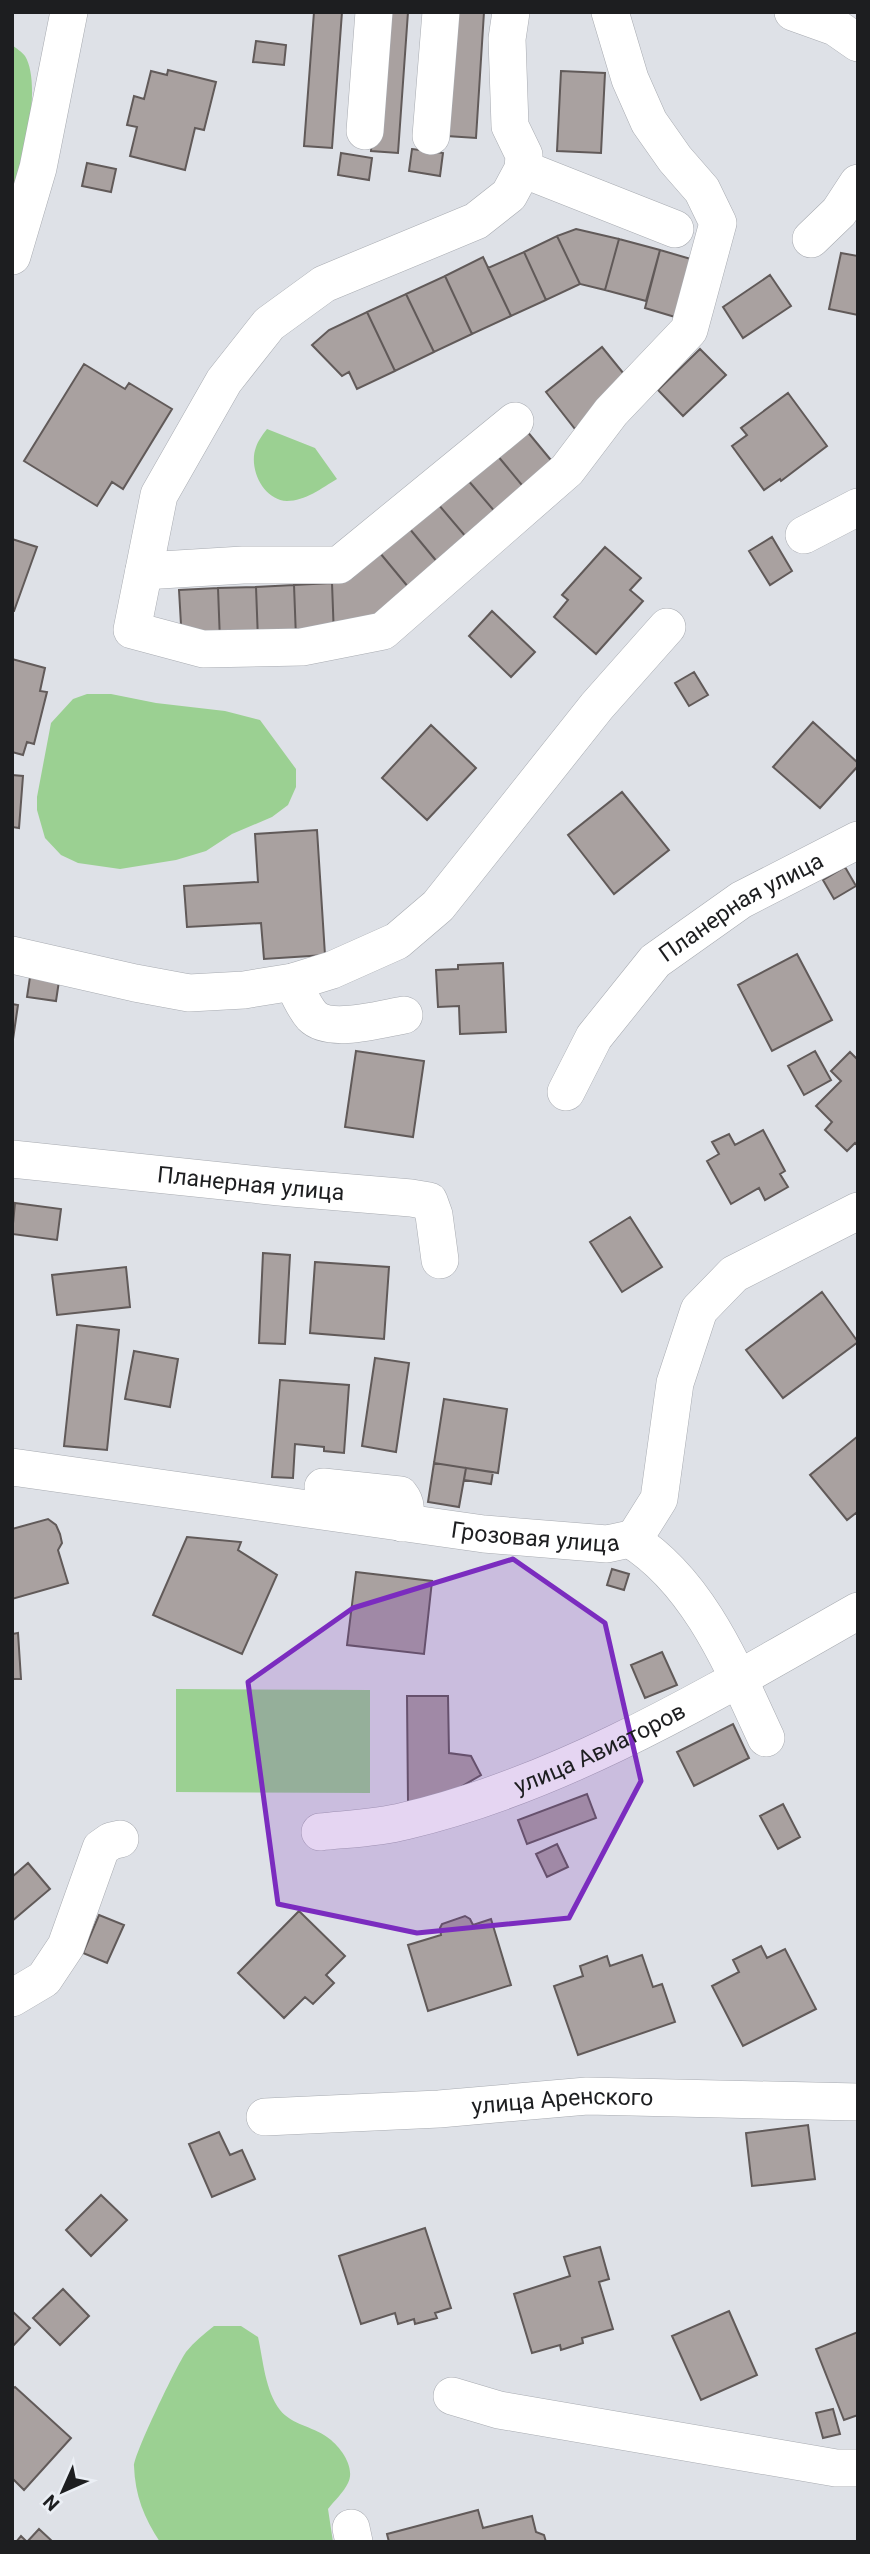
<svg xmlns="http://www.w3.org/2000/svg" width="870" height="2554" font-family="Roboto,sans-serif">
<style>
.green{fill:#9bd092}
.building{fill:#a9a1a0;stroke:#615a59;stroke-width:2}
.lines{fill:none;stroke-linecap:round;stroke-linejoin:round}
.minor-casing{stroke:#a8abb1;stroke-width:38}
.minor{stroke:#fff;stroke-width:37}
.marked{fill:#7b2cbf;fill-opacity:0.2;stroke:#7b2cbf;stroke-width:5;stroke-linejoin:round}
.labels{text-anchor:middle;stroke-width:5;stroke-linejoin:round;paint-order:stroke}
.street-label{font-size:23px;fill:#1d1e20;stroke:#ebeff5}
</style>
<rect width="100%" height="100%" fill="#dee1e7"/>
<path class="green" d="M12,45C16,48 22,52 25,56C43,85 22,172 12,204Z
M267,429L315,448L337,479C322,488 305,501 287,501C263,500 248,468 256,447C258,441 263,434 267,429Z
M87,694H111L156,703L225,711L260,720L296,769V787L288,805L272,817L232,834L206,851L176,860L120,869L78,863L61,855L45,838L37,810V797L51,723L73,699Z
M176,1689L370,1690V1793L176,1792Z
M214,2326H241L258,2337C263,2359 265,2391 280,2410C292,2425 312,2426 327,2437C340,2446 356,2467 348,2483C344,2492 334,2501 328,2509L333,2542H160C144,2518 135,2495 134,2466C134,2454 177,2365 186,2352C194,2342 204,2334 214,2326Z"/>
<path class="building" d="M314,12H342L332,148L304,146Z
M381,12H408L398,153L371,151Z
M454,12H484L476,138L447,136Z
M256,41L286,45L284,65L253,62Z
M168,70L216,82L204,130L195,128L185,170L130,156L137,127L127,125L134,96L144,99L151,71L167,75Z
M561,71L605,73L601,153L557,151Z
M412,149L443,153L440,176L409,171Z
M341,153L372,158L369,180L338,175Z
M87,163L116,169L111,192L82,186Z
M576,229L619,239L605,290L580,284L557,236Z
M557,236L580,284L546,300L524,252Z
M619,239L660,250L646,301L605,290Z
M660,250L701,262L685,320L645,308Z
M524,252L546,300L511,316L488,268Z
M841,253L858,256V315L829,309Z
M483,257L511,316L472,334L445,276Z
M770,275L791,306L743,338L723,307Z
M445,276L472,334L434,352L406,294Z
M406,294L434,352L395,371L367,312Z
M367,312L395,371L357,389L349,372L342,376L312,345L329,330Z
M602,347L628,379L575,429L546,392Z
M700,349L726,375L683,416L658,390Z
M84,364L125,389L129,383L172,409L123,489L112,482L97,506L24,461Z
M788,393L827,446L781,481L780,479L764,490L732,446L747,435L741,428Z
M526,430L560,471L531,496L497,455Z
M497,455L531,496L502,520L467,479Z
M467,479L502,520L472,544L438,504Z
M438,504L472,544L443,569L409,528Z
M409,528L443,569L414,594L380,553Z
M772,537L792,571L770,585L749,551Z
M12,539L37,547L14,611H12Z
M605,547L641,578L630,590L643,601L596,654L554,617L568,600L562,595Z
M380,553L414,594L334,637L332,583L351,578Z
M332,583L334,637L296,638L294,585Z
M294,585L296,638L258,640L256,587Z
M256,587L258,640L220,641L218,588Z
M218,588L220,641L182,642L179,590Z
M492,611L535,652L511,677L469,636Z
M12,659L45,668L40,691L47,692L34,744L27,742L23,755L12,752Z
M694,672L708,695L689,706L675,683Z
M813,722L858,763V766L820,808L773,767Z
M431,725L476,768L427,820L382,778Z
M12,775L23,776L19,828L12,827Z
M622,792L669,850L614,894L568,835Z
M317,830L325,955L264,959L261,923L187,927L184,886L258,882L255,834Z
M845,867L856,886L834,899L823,880Z
M797,954L832,1020L772,1051L738,985Z
M503,963L506,1032L460,1034L459,1006L438,1007L436,970L458,969V965Z
M30,977L59,981L56,1001L27,997Z
M12,1004L18,1005L12,1046Z
M356,1051L424,1061L413,1137L345,1127Z
M815,1051L831,1080L804,1095L788,1066Z
M850,1052L858,1060V1146L855,1143L847,1151L825,1130L832,1122L816,1106L841,1081L831,1071Z
M763,1130L785,1171L780,1174L788,1187L765,1200L759,1188L731,1204L707,1161L719,1154L712,1142L729,1134L735,1145Z
M15,1203L61,1209L57,1240L12,1234Z
M630,1217L662,1267L622,1292L590,1242Z
M263,1253L290,1255L285,1344L259,1343Z
M315,1262L389,1267L384,1339L310,1333Z
M126,1267L130,1307L57,1315L52,1275Z
M822,1292L858,1342L783,1398L746,1350Z
M77,1325L119,1330L107,1450L64,1446Z
M134,1351L178,1359L170,1407L125,1399Z
M375,1358L409,1363L396,1452L362,1446Z
M280,1380L349,1385L344,1453L324,1451V1447L295,1444L293,1478L272,1477Z
M444,1399L507,1409L498,1473L434,1463Z
M858,1436V1516L856,1513L847,1520L810,1475Z
M434,1463L466,1468L459,1507L428,1502Z
M466,1468L493,1472L491,1484L464,1480Z
M48,1519L56,1525L60,1534L62,1543L58,1550L68,1583L12,1599V1529Z
M187,1537L241,1542L238,1550L277,1575L242,1654L153,1615Z
M612,1569L629,1574L624,1590L607,1585Z
M356,1572L432,1581L424,1654L347,1645Z
M18,1633L21,1679H12V1634Z
M662,1652L677,1685L645,1698L631,1665Z
M407,1696H448L449,1753L471,1756L481,1775L432,1804L408,1802Z
M733,1724L749,1758L694,1786L677,1752Z
M587,1794L596,1818L527,1844L518,1820Z
M783,1804L800,1837L778,1849L760,1816Z
M557,1844L568,1867L547,1877L536,1854Z
M28,1863L50,1889L12,1921V1877Z
M299,1911L345,1956L326,1975L334,1983L313,2004L305,1997L284,2018L238,1973Z
M99,1915L124,1925L107,1963L83,1953Z
M465,1916L470,1919L473,1925L491,1919L511,1985L428,2011L408,1945L441,1935L440,1928L442,1924Z
M761,1946L767,1958L785,1949L816,2009L743,2046L712,1986L739,1972L733,1960Z
M642,1955L653,1987L662,1984L675,2022L578,2055L554,1986L583,1976L580,1966L607,1956L610,1966Z
M808,2125L815,2179L752,2186L746,2133Z
M219,2132L230,2155L242,2150L255,2179L212,2197L189,2144Z
M101,2195L127,2220L91,2256L66,2230Z
M425,2228L451,2308L435,2313L437,2318L415,2324L414,2319L398,2324L395,2313L361,2324L339,2256Z
M600,2247L609,2279L599,2282L613,2329L582,2338L583,2343L561,2350L560,2345L532,2353L514,2294L570,2276L564,2257Z
M63,2289L89,2316L60,2345L33,2318Z
M12,2311L30,2328L12,2347Z
M729,2311L757,2375L701,2400L672,2336Z
M858,2332V2415L844,2420L816,2349Z
M15,2387L71,2438L24,2490L12,2478V2389Z
M833,2409L840,2434L823,2438L816,2413Z
M478,2510L483,2528L532,2516L536,2532L544,2535L546,2542H389L387,2534Z
M39,2529L53,2542H16L21,2536L27,2542Z"/>
<g class="lines">
<defs>
<g id="minor">
<path d="M511,12L507,39L510,126L524,155L523,169L509,195L476,221L324,284L269,324L224,381L159,495L132,630L203,649L302,647L383,631L567,470L611,412L689,330L718,223L702,190L675,159L649,122L630,79L610,12"/>
<path d="M793,12L835,27L858,43"/>
<path d="M365,131L374,12"/>
<path d="M431,136L441,12"/>
<path d="M523,169L675,229"/>
<path d="M811,239L839,212L858,183"/>
<path d="M12,256L38,168L69,12"/>
<path d="M804,535L858,507"/>
<path d="M144,571L243,565H339L515,421"/>
<path d="M12,955L135,983L189,993L244,990L293,982L332,970L397,941L438,906L597,706L667,627"/>
<path d="M293,982C298,993 304,1007 312,1016C330,1034 381,1019 404,1015"/>
<path id="s1" d="M566,1092L594,1037L655,961L741,900L858,840"/>
<path id="s2" d="M12,1159L280,1187L411,1198L429,1201L434,1215L440,1260"/>
<path id="s3" d="M12,1467L484,1534L607,1544L630,1539L637,1534L659,1499L675,1383L699,1310L734,1274L858,1211"/>
<path d="M323,1487L400,1495C408,1505 405,1511 402,1523"/>
<path d="M630,1539C699,1582 733,1667 766,1738"/>
<path id="s4" d="M320,1832C348,1829 378,1828 405,1821C566,1783 715,1692 858,1611"/>
<path d="M12,1998L44,1979L66,1946L101,1848L111,1841L120,1839"/>
<path id="s5" d="M265,2117L439,2109L587,2096L858,2102"/>
<path d="M452,2396L499,2410L836,2468H858"/>
<path d="M351,2528L354,2542"/>
</g>
</defs>
<use href="#minor" class="minor-casing"/>
<use href="#minor" class="minor"/>
</g>
<path class="marked" d="M513,1559L605,1623L641,1781L569,1918L417,1933L278,1904L248,1682L353,1608Z"/>
<g class="labels">
<g class="street-label">
<text dy="8" stroke="none"><textPath href="#s1" startOffset="261">Планерная улица</textPath></text>
<text dy="8" stroke="none"><textPath href="#s2" startOffset="240">Планерная улица</textPath></text>
<text dy="8" stroke="none"><textPath href="#s3" startOffset="528">Грозовая улица</textPath></text>
<text dy="8" stroke="none"><textPath href="#s4" startOffset="294">улица Авиаторов</textPath></text>
<text dy="8" stroke="none"><textPath href="#s5" startOffset="298">улица Аренского</textPath></text>
</g>
</g>
<rect width="870" height="2554" fill="none" stroke="#1d1e20" stroke-width="28"/>
<g transform="translate(63 2491) rotate(225)" stroke="#ebeff5" stroke-width="5" paint-order="stroke">
<path d="M0-5L12 26L0 18L-12 26Z" fill="#1d1e20"/>
<text y="-10" font-size="19" font-weight="bold" text-anchor="middle" fill="#1d1e20">N</text>
</g>
</svg>
